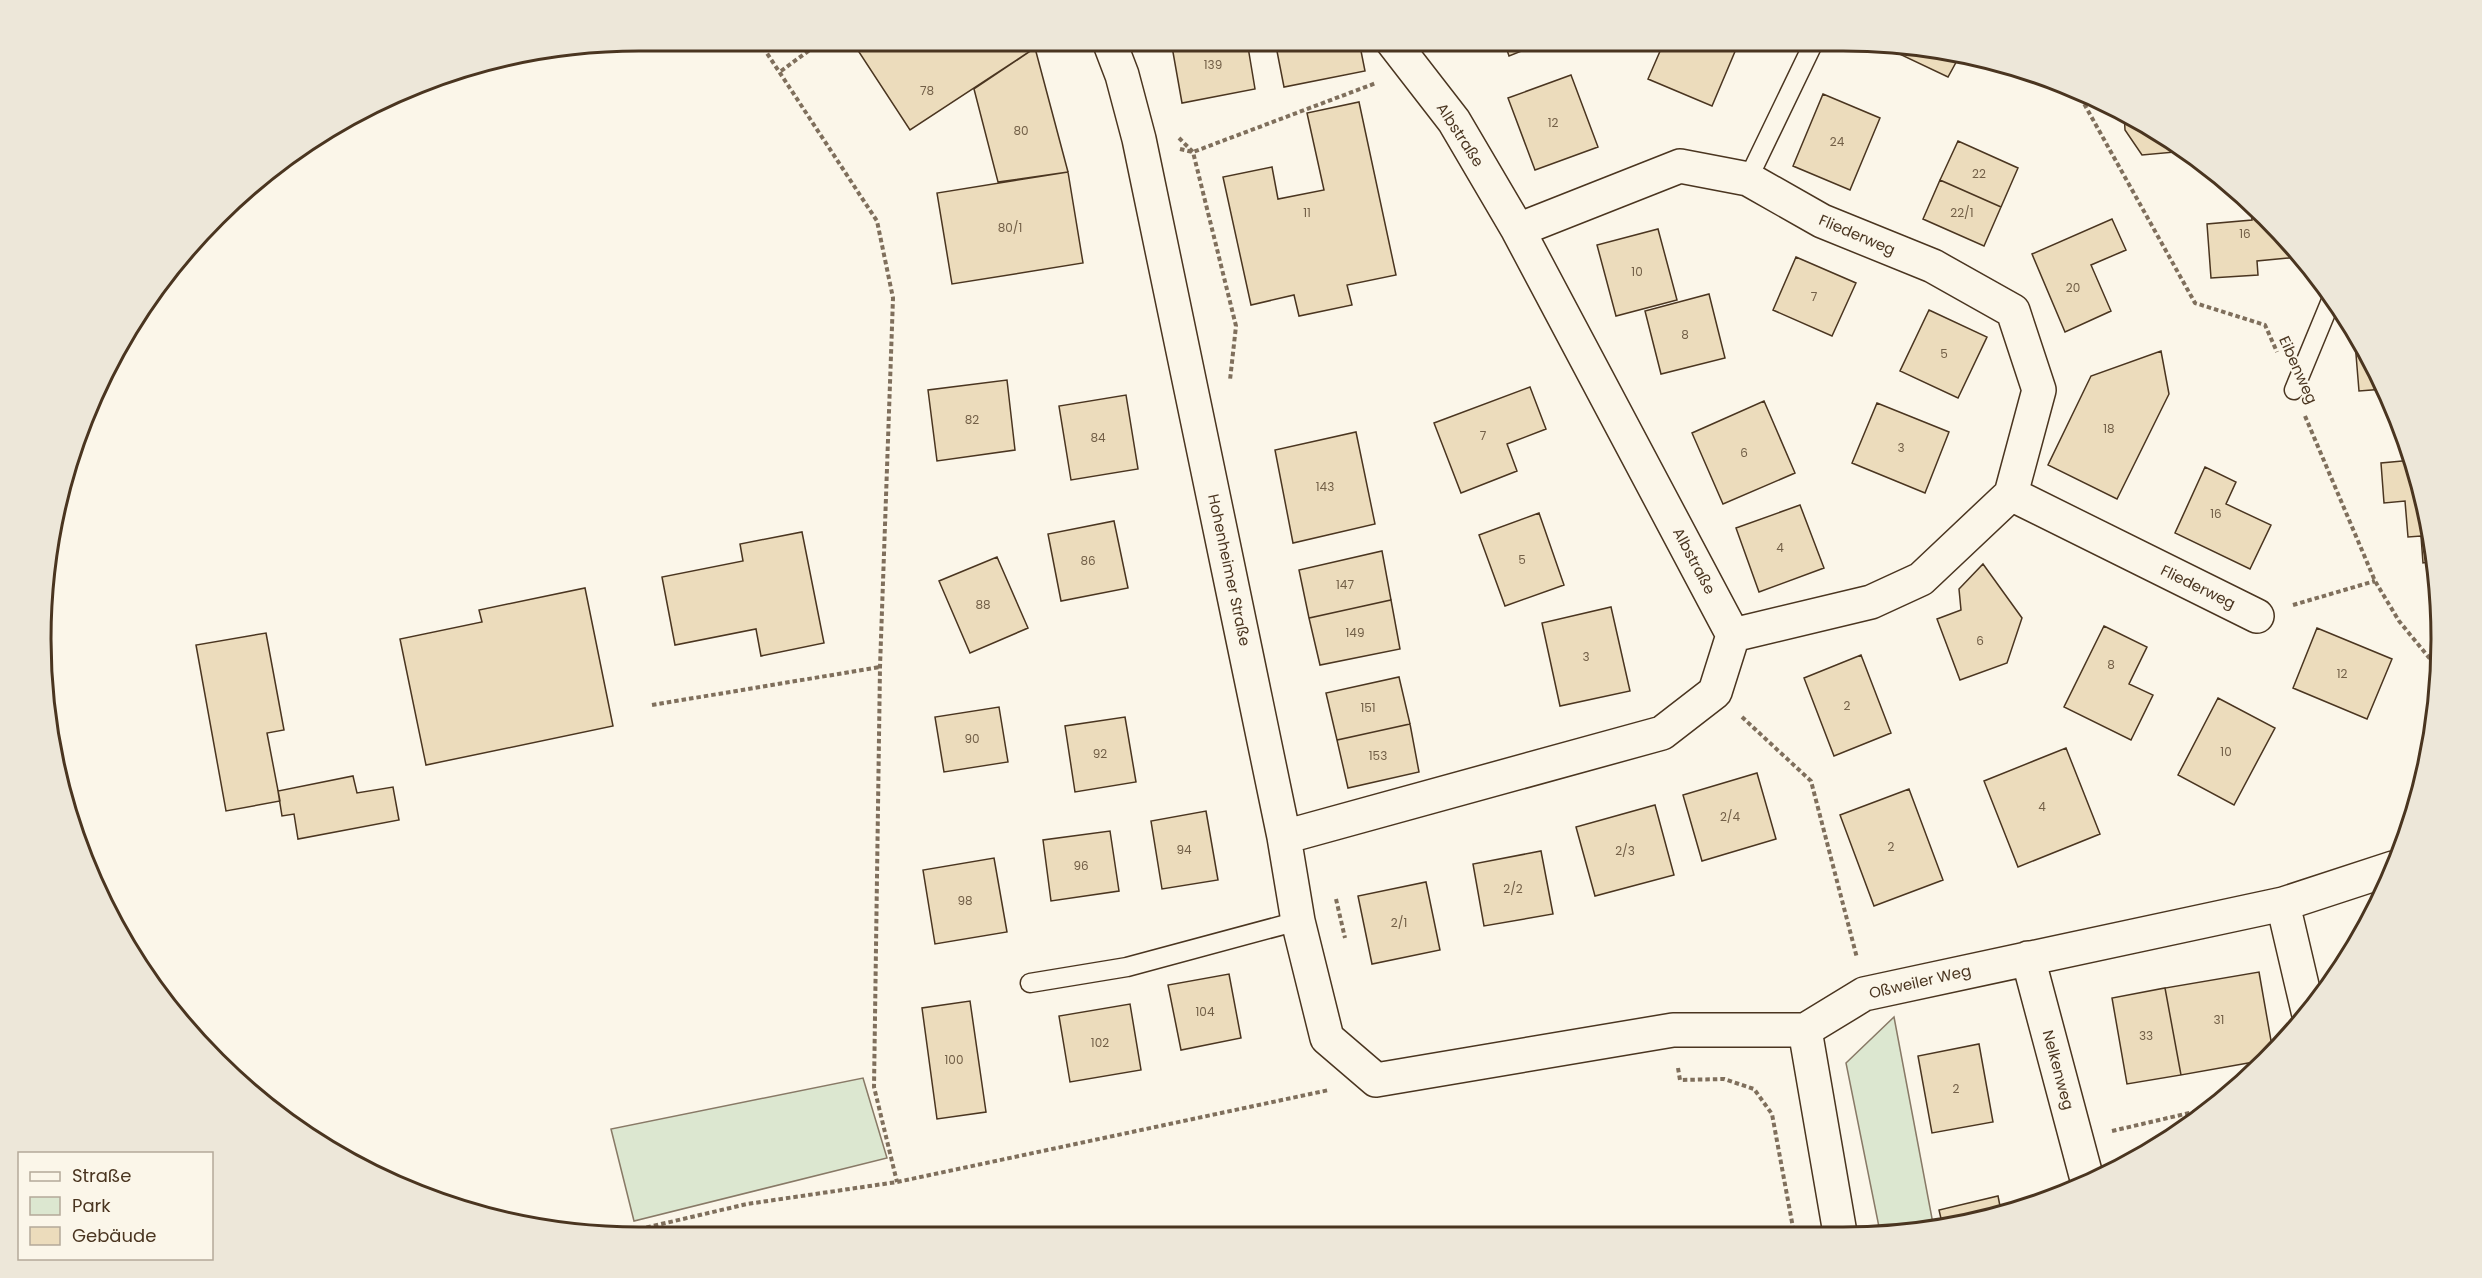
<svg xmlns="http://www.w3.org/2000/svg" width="2482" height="1278" font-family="Poppins,sans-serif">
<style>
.green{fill:#dce7d0;stroke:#887966;stroke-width:1.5}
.building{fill:#ecdcbc;stroke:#4a3520;stroke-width:1.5}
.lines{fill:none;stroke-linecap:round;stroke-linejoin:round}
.lane-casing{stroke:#4a3520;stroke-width:21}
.street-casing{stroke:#4a3520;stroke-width:36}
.path{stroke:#7f6f5c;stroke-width:4;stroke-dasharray:4.5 3;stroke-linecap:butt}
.lane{stroke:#fbf6e9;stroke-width:18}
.street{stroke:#fbf6e9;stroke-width:33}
.labels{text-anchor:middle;stroke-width:4.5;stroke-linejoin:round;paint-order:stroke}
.number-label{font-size:12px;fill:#725f47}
.street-label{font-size:15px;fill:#4a3520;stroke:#fbf6e9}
.rim{fill:none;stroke:#4a3520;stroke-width:3}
</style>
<rect width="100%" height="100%" fill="#fbf6e9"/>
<path class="green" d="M1894,1017L1934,1229L1921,1232H1880L1846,1063Z
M863,1078L887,1158L634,1221L611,1129Z"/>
<path class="building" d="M876,41H1030L1035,48L910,130L859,52Z
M1171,41H1247L1255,89L1182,103Z
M1275,41H1359L1365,71L1284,87Z
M1504,41H1547L1509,56Z
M1664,42H1739L1712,106L1648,79Z
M1896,44L1960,55L1948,77L1893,51Z
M1035,48L1068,172L998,182L974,89Z
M1571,75L1598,147L1535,170L1508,98Z
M1823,94L1880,118L1850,190L1793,166Z
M1359,102L1396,275L1347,285L1352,305L1299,316L1294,295L1251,305L1223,177L1272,167L1278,199L1324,190L1307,113Z
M2124,112L2186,151L2142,155L2125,130Z
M1958,141L2018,168L2001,207L1940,180Z
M1068,172L1083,263L952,284L937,193Z
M1940,180L2001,207L1984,246L1923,219Z
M2251,205L2293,245L2300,257L2257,261L2258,275L2211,278L2207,224L2252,220Z
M2112,219L2126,250L2091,265L2111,311L2065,332L2032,254Z
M1658,229L1677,300L1616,316L1597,245Z
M1796,257L1856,283L1832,336L1773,310Z
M1709,294L1725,358L1661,374L1645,311Z
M1929,310L1987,337L1958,398L1900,371Z
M2354,330L2361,340L2384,389L2359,391Z
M2161,351L2169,394L2117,499L2048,465L2091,376Z
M1007,380L1015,450L937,461L928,390Z
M1530,387L1546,429L1507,444L1517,471L1461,493L1434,423Z
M1126,395L1138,469L1071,480L1059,406Z
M1764,401L1795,473L1723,504L1692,433Z
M1877,403L1949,432L1925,493L1852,463Z
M1356,432L1375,524L1293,543L1275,450Z
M2413,460L2436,561L2423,563L2421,536L2408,537L2405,501L2384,503L2381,463Z
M2205,467L2236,482L2226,504L2271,525L2250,569L2175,533Z
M1800,505L1824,568L1759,592L1736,528Z
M1539,513L1564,585L1505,606L1479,535Z
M1114,521L1128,588L1061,601L1048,534Z
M802,532L824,643L761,656L756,629L675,645L662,577L743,561L740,544Z
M1382,551L1391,600L1309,618L1299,570Z
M997,557L1028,628L970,653L939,581Z
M2436,561L2438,599L2435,600L2432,562Z
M1983,564L2022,618L2007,663L1960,680L1937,619L1961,610L1959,589Z
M585,588L613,726L426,765L400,639L482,622L479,610Z
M1391,600L1400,649L1320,665L1309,618Z
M1611,607L1630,691L1560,706L1542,623Z
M2104,626L2147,647L2129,684L2153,695L2131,740L2064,707Z
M2317,628L2392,659L2367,719L2293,688Z
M266,633L284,730L267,733L280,801L226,811L196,645Z
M1861,655L1891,733L1834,756L1804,678Z
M1399,677L1410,724L1337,740L1326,693Z
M2218,698L2275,728L2234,805L2178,775Z
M999,707L1008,762L944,772L935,717Z
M1125,717L1136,782L1075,792L1065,726Z
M1410,724L1419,772L1348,788L1337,740Z
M2066,748L2100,834L2018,867L1984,781Z
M1757,773L1776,839L1702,861L1683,795Z
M353,776L357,793L393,787L399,820L298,839L294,814L282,816L278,791Z
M1909,789L1943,880L1874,906L1840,815Z
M1655,805L1674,875L1595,896L1576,827Z
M1206,811L1218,880L1162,889L1151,821Z
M1110,831L1119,891L1051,901L1043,840Z
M1541,851L1553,914L1484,926L1473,864Z
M994,858L1007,932L935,944L923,870Z
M1426,882L1440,950L1372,964L1358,896Z
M2259,972L2273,1052L2265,1060L2181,1075L2165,988Z
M1229,974L1241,1038L1181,1050L1168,985Z
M2165,988L2181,1075L2127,1084L2112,998Z
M970,1001L986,1112L937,1119L922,1008Z
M1130,1004L1141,1070L1070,1082L1059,1016Z
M1979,1044L1993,1122L1932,1133L1918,1056Z
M1998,1196L2001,1211L1943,1227L1939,1210Z"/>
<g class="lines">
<defs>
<path id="lane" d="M1748,179L1814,42
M2294,390L2332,298
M1030,983L1127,967L1298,921"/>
<path id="street" d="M1109,41L1122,75L1139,139L1245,649L1284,837L1298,921L1327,1038L1376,1080L1673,1030H1805L1864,994L2283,904L2393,868
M1518,230L1680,166L1748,179L1822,221L1933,266L2013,311L2039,390L2011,494L1921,579L1871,602L1733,635
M2011,494L2257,616
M1284,837L1662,733L1715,692L1733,635L1518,230L1454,121L1392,41
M2283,904L2308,1011
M2028,958L2088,1183
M1805,1030L1840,1233"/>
</defs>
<use href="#lane" class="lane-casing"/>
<use href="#street" class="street-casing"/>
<path class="path" d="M759,41L877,221L893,298L880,667L874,1087L897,1182
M781,71L822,41
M2077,91L2195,303L2265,325L2277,352
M1179,138L1193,152L1236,326L1230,380
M1180,149L1193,152L1376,83
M2305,416L2375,581L2399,621L2440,671
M2293,605L2375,581
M652,705L880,667
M1742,717L1811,781L1857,958
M1336,899L1345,938
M1678,1068L1680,1080L1724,1079L1754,1089L1772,1114L1794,1233
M2112,1131L2215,1107
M610,1236L747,1204L897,1182L1329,1090"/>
<use href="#lane" class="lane"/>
<use href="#street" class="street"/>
</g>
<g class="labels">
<g class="number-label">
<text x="1213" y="69">139</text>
<text x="927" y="95">78</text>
<text x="1553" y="127">12</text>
<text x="1021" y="135">80</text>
<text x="1837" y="146">24</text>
<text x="1979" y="178">22</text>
<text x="1307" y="217">11</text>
<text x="1962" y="217">22/1</text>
<text x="1010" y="232">80/1</text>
<text x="2245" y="238">16</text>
<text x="1637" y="276">10</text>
<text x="2073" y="292">20</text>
<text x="1814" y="301">7</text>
<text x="1685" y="339">8</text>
<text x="1944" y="358">5</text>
<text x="972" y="424">82</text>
<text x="2109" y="433">18</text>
<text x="1483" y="440">7</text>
<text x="1098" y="442">84</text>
<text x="1901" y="452">3</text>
<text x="1744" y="457">6</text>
<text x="1325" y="491">143</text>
<text x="2216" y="518">16</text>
<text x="1780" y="552">4</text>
<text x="1522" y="564">5</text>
<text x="1088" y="565">86</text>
<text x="1345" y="589">147</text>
<text x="983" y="609">88</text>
<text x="1355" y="637">149</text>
<text x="1980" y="645">6</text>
<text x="1586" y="661">3</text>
<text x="2111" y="669">8</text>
<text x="2342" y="678">12</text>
<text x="1847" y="710">2</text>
<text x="1368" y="712">151</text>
<text x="972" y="743">90</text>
<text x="2226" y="756">10</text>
<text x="1100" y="758">92</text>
<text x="1378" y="760">153</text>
<text x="2042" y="811">4</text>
<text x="1730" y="821">2/4</text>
<text x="1891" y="851">2</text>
<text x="1184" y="854">94</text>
<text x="1625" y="855">2/3</text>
<text x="1081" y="870">96</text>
<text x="1513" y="893">2/2</text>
<text x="965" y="905">98</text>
<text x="1399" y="927">2/1</text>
<text x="1205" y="1016">104</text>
<text x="2219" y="1024">31</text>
<text x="2146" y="1040">33</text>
<text x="1100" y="1047">102</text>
<text x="954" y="1064">100</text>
<text x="1956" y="1093">2</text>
</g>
<g class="street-label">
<text transform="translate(1460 135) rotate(57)" y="5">Albstraße</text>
<text transform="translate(1857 235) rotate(23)" y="5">Fliederweg</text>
<text transform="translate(2298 370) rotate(66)" y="5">Eibenweg</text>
<text transform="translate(1694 561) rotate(62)" y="5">Albstraße</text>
<text transform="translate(1229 570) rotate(78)" y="5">Hohenheimer Straße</text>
<text transform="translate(2198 587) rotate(26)" y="5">Fliederweg</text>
<text transform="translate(1920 982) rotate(-13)" y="5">Oßweiler Weg</text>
<text transform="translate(2058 1070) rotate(75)" y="5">Nelkenweg</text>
</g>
</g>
<path d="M0 0H2482V1278H0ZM639 51H1843A588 588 0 0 1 2431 639V639A588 588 0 0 1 1843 1227H639A588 588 0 0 1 51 639V639A588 588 0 0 1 639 51Z" fill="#ede7d9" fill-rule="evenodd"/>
<path class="rim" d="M639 51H1843A588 588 0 0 1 2431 639V639A588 588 0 0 1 1843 1227H639A588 588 0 0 1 51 639V639A588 588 0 0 1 639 51Z"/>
<rect x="18" y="1152" width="195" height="108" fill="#fbf6e9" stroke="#b4a999" stroke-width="1.5"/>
<rect x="30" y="1172" width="30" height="9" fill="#fbf6e9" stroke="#b4a999" stroke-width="1.5"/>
<text x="72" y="1182" font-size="18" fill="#4a3520">Straße</text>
<rect x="30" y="1197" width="30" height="18" fill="#dce7d0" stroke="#b4a999" stroke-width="1.5"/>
<text x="72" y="1212" font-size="18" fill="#4a3520">Park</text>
<rect x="30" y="1227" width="30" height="18" fill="#ecdcbc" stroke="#b4a999" stroke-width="1.5"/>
<text x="72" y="1242" font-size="18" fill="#4a3520">Gebäude</text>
</svg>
